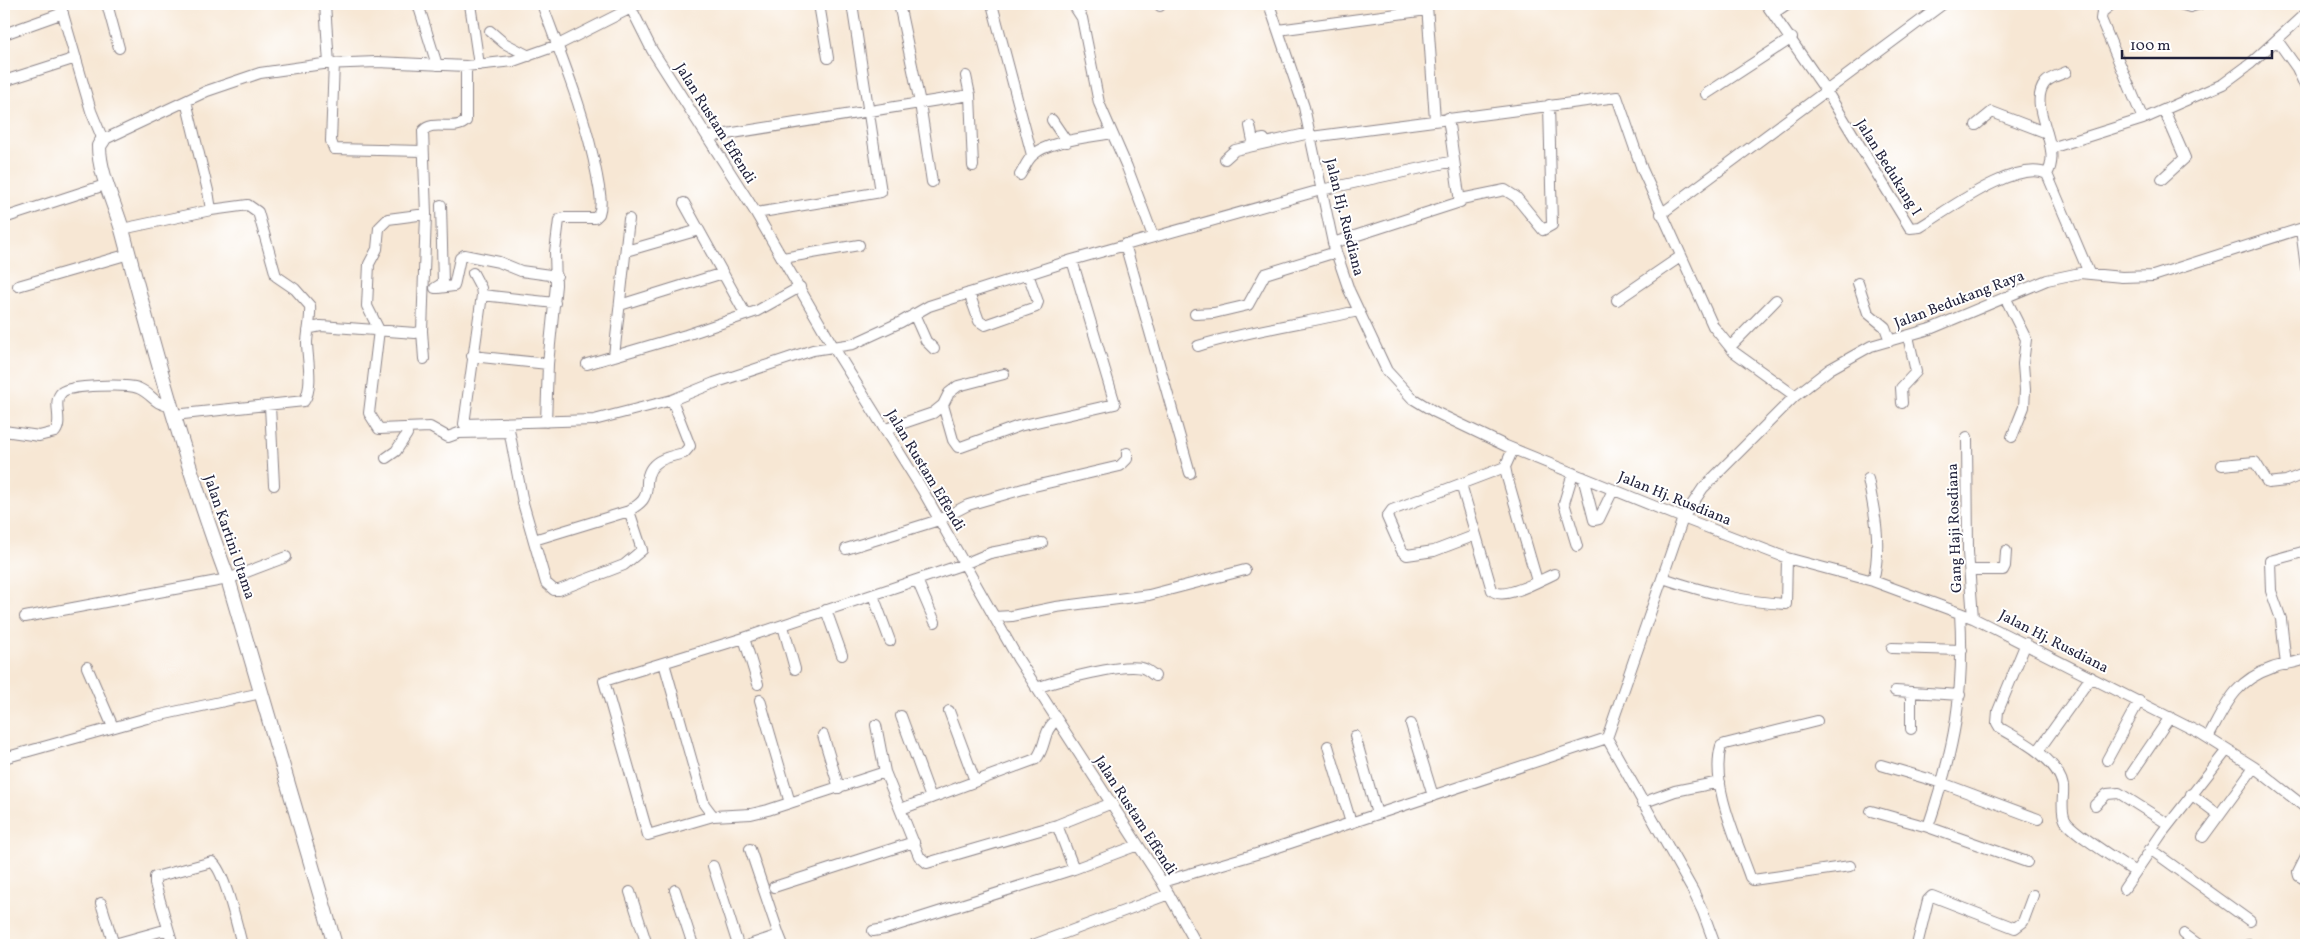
<svg xmlns="http://www.w3.org/2000/svg" width="2310" height="949" font-family="Vollkorn,serif">
<style>
.lines{fill:none;stroke-linecap:round;stroke-linejoin:round}
.minor-casing{stroke:#8c8488;stroke-width:12}
.tertiary-casing{stroke:#8c8488;stroke-width:16}
.minor{stroke:#fff;stroke-width:10}
.tertiary{stroke:#fff;stroke-width:14}
.labels{text-anchor:middle;stroke-width:4;stroke-linejoin:round;paint-order:stroke}
.street-label{font-size:15px;fill:#22223b;stroke:#fff}
</style>
<rect width="100%" height="100%" fill="#fff"/>
<filter id="ink" filterUnits="userSpaceOnUse"><feTurbulence type="fractalNoise" baseFrequency=".02" numOctaves="2"/><feDisplacementMap in="SourceGraphic" scale="10" xChannelSelector="R" yChannelSelector="G"/><feConvolveMatrix kernelMatrix="1 2 1 2 8 2 1 2 1" color-interpolation-filters="sRGB"/></filter>
<filter id="wash" filterUnits="userSpaceOnUse"><feTurbulence type="fractalNoise" baseFrequency=".0096" numOctaves="4" result="noise"/><feDisplacementMap in="SourceGraphic" scale="20" xChannelSelector="R" yChannelSelector="G"/><feGaussianBlur stdDeviation="1.12" result="paint"/><feColorMatrix in="noise" values="0 0 0 0 0 0 0 0 0 0 0 0 0 0 0 0 0 1.4 0 .05"/><feComposite in="paint" operator="in"/></filter>
<g filter="url(#wash)">
<rect width="100%" height="100%" fill="#f7e7d4"/>
</g>
<g filter="url(#ink)">
<g class="lines">
<defs>
<path id="minor" d="M60,4L91,111L103,140L207,91L260,73L323,64L377,62L466,66L513,61L558,45L639,4
M107,4L119,48
M325,4L329,64
M418,4L437,65
M470,4L479,65
M542,4C563,61 586,116 597,176C599,189 603,202 599,214L595,218H564L559,220L555,252L556,285L548,364L546,422
M629,4L652,50L756,213L834,348L922,489L1018,659L1162,882L1197,945
M819,4L828,58
M899,4L920,103L932,182
M992,4L1032,155
M1073,4L1082,18L1099,103L1127,167L1153,236
M1160,4V6
M1269,4L1304,107L1333,243L1349,290L1387,371L1412,398L1435,412L1506,446L1683,518L1787,558L1873,581L1973,618L2200,733L2254,767L2306,808
M1766,4L1827,92L1910,228L1920,227C1947,211 2015,159 2047,174L2089,273
M2112,4L2102,12L2101,19L2143,119
M2180,4L2190,7L2200,4
M1427,5L1435,120
M1774,13L1787,4
M1278,30L1427,10
M490,31L504,43L529,56
M4,34L63,13
M2277,40L2297,68L2306,88
M334,63L331,141L334,149L423,151
M966,76L970,95L973,166
M4,81L76,58
M1706,94L1792,38
M186,101L208,191L211,210
M1052,120L1067,142
M1976,125L1992,112L2047,133
M1250,126L1253,141L1264,139
M708,137L970,95
M1311,137L1617,97L1642,169L1713,326L1734,352L1795,396
M2051,148L2143,119L2223,84L2250,64L2306,13
M1225,159L1235,150L1310,133
M2047,174C2064,147 2026,107 2045,83C2050,77 2060,75 2066,72
M1020,175C1024,169 1027,160 1033,155C1047,141 1092,137 1112,133
M2162,179L2185,158L2164,110
M1461,199L1505,190L1516,197L1543,230L1552,225L1549,105
M684,203L746,315
M756,213L881,192L853,10
M426,214L388,219L379,228L377,249L369,264L367,306L379,330L369,413L379,429L430,427L448,437L459,433L509,432
M1661,214L1943,4
M4,218L108,184
M122,229L211,210L248,205L258,212L276,276L295,289L310,306C311,318 308,329 307,342C307,358 314,387 304,401L174,415
M2301,229L2306,268
M1333,243L1460,202L1448,118
M1125,244L1190,473
M626,251L699,230
M783,258L859,245
M473,273L481,288L482,295
M1858,283L1868,313L1885,327L1890,341
M18,286L129,254
M435,288L443,283L441,205
M438,288L454,286L460,258L464,255L499,262L521,271L557,276
M969,293L979,321L985,325L1036,307L1038,302L1028,274
M2005,297L2026,339L2023,364L2025,390L2024,407L2012,437
M1617,300L1680,257
M555,303L482,295L464,424L594,420L672,400L714,383L813,350L853,344L901,322L929,306L1072,260L1321,190L1454,161
M620,305L723,273
M914,314L926,341L934,349
M1195,314L1214,313L1248,305L1265,274L1336,252
M308,331L311,328L321,326L415,333L422,331
M1198,346C1250,330 1305,323 1358,311
M1730,347L1776,300
M472,356L548,364
M614,356L629,219
M424,359L422,331L426,214L423,131C432,119 456,132 466,121V66
M587,364L686,335L757,311L800,287
M1902,403L1901,388L1916,372L1908,336
M943,405L953,440L958,447H961L1019,426L1115,404L1072,260
M270,406L274,485
M508,424L523,503L546,583L554,590H559L624,565L642,550L629,511C634,507 641,504 644,498C647,493 647,488 647,482C648,461 666,457 684,453L690,446L672,400
M886,429L933,413L943,405L949,393L958,386L1004,374
M4,431L39,436L55,432C64,421 51,402 62,392C70,385 127,384 138,388C153,394 152,404 171,406
M1967,437L1968,552L1973,618
M1513,449L1505,467L1507,477L1537,581
M386,458L396,451L407,434L405,429
M2222,465L2255,462L2268,483L2286,481L2306,473
M1573,473L1564,503L1577,546
M1583,477L1594,520L1599,519L1613,490
M1868,479C1875,514 1882,545 1873,581
M1461,484L1492,590C1503,602 1540,580 1554,574
M1476,535L1434,551L1407,555L1402,551L1387,517L1392,510L1505,467
M534,540L629,511
M846,549L939,520L968,505L1030,487L1120,466L1127,459V453
M1970,570H2003L2005,566L2006,551
M1663,578C1704,592 1742,602 1786,604L1787,558
M917,580L935,622
M873,595L890,641
M826,610L842,655
M25,617L228,579L286,557
M994,617L1012,616L1056,607L1149,595L1245,570
M783,626L795,669
M2026,643L1998,711L1997,723L2000,728C2021,740 2058,759 2063,786C2064,797 2060,809 2065,820C2071,832 2121,862 2135,872
M1892,648L1962,650
M664,663L704,804L713,816L751,814L768,810L885,772L919,856L927,863L1057,825L1112,803
M2286,665L2281,619L2271,591L2270,561L2306,551
M87,667L113,727
M758,684L744,638L964,564L990,553L1042,543
M1036,688C1057,681 1127,661 1145,669C1149,671 1152,674 1155,676
M1895,691L1960,695
M1911,692V729
M760,700L790,803
M949,711L975,781
M901,716L931,798
M1817,721L1725,744L1721,746C1710,785 1737,840 1750,877L1753,880L1850,866
M1411,724L1433,796
M876,725L885,772
M823,735L839,788
M1355,736L1377,814
M2208,738C2226,705 2234,681 2272,668C2283,664 2295,663 2306,659
M1328,746L1351,823
M2038,751L2091,677
M4,758L147,718L261,693
M2107,760L2139,701
M1881,765L1942,783L2038,819
M2132,773L2170,717
M2191,794L2219,815
M1642,803L1675,791L1720,782
M2095,805L2107,794L2119,793L2168,824
M901,809L1036,759C1047,747 1042,730 1057,720
M1871,811L1928,827C1954,750 1965,694 1960,613
M713,816L648,835L604,681L744,638
M1057,825L1074,869
M1928,827L2027,862
M2203,837L2254,767
M750,849L779,935
M2150,849L2250,921
M2306,856L2298,872L2299,876L2306,880
M713,866L738,945
M1162,882L1263,852L1607,738
M774,887L914,842
M2124,889L2162,833L2227,750
M675,890L693,945
M630,892L647,945
M101,903L114,945
M873,931L885,929L1074,869L1138,845
M2184,934L2199,945
M111,945L168,929
M173,945L155,884V877L212,862C224,869 238,929 242,945
M749,945L779,935L783,945
M1033,945L1169,894
M1715,945L1703,912L1693,891L1607,738L1683,518L1703,488L1795,396L1830,369L1871,346L1930,329L2047,280L2080,273L2122,277L2153,276L2306,227
M1917,945L1928,900L1932,896L2015,928L2023,922L2033,895
M2248,945H2258"/>
<path id="tertiary" d="M103,140L99,146C99,175 116,206 123,233C154,350 186,466 228,579L335,945"/>
</defs>
<use href="#minor" class="minor-casing"/>
<use href="#tertiary" class="tertiary-casing"/>
<use href="#minor" class="minor"/>
<use href="#tertiary" class="tertiary"/>
</g>
</g>
<g class="labels">
<g class="street-label">
<text transform="translate(716 123) rotate(58)" y="5">Jalan Rustam Effendi</text>
<text transform="translate(1889 167) rotate(58)" y="5">Jalan Bedukang I</text>
<text transform="translate(1345 217) rotate(76)" y="5">Jalan Hj. Rusdiana</text>
<text transform="translate(1959 299) rotate(-21)" y="5">Jalan Bedukang Raya</text>
<text transform="translate(926 470) rotate(59)" y="5">Jalan Rustam Effendi</text>
<text transform="translate(1675 498) rotate(22)" y="5">Jalan Hj. Rusdiana</text>
<text transform="translate(1954 528) rotate(-92)" y="5">Gang Haji Rosdiana</text>
<text transform="translate(230 537) rotate(71)" y="5">Jalan Kartini Utama</text>
<text transform="translate(2054 641) rotate(27)" y="5">Jalan Hj. Rusdiana</text>
<text transform="translate(1136 815) rotate(57)" y="5">Jalan Rustam Effendi</text>
</g>
</g>
<rect width="2310" height="949" fill="none" stroke="#fff" stroke-width="20"/>
<path d="M2122 50v8h150v-8" fill="none" stroke="#22223b" stroke-width="2.5"/>
<text x="2130" y="50" font-size="15" fill="#22223b" stroke="#ffffff" stroke-width="4" paint-order="stroke">100 m</text>
</svg>
